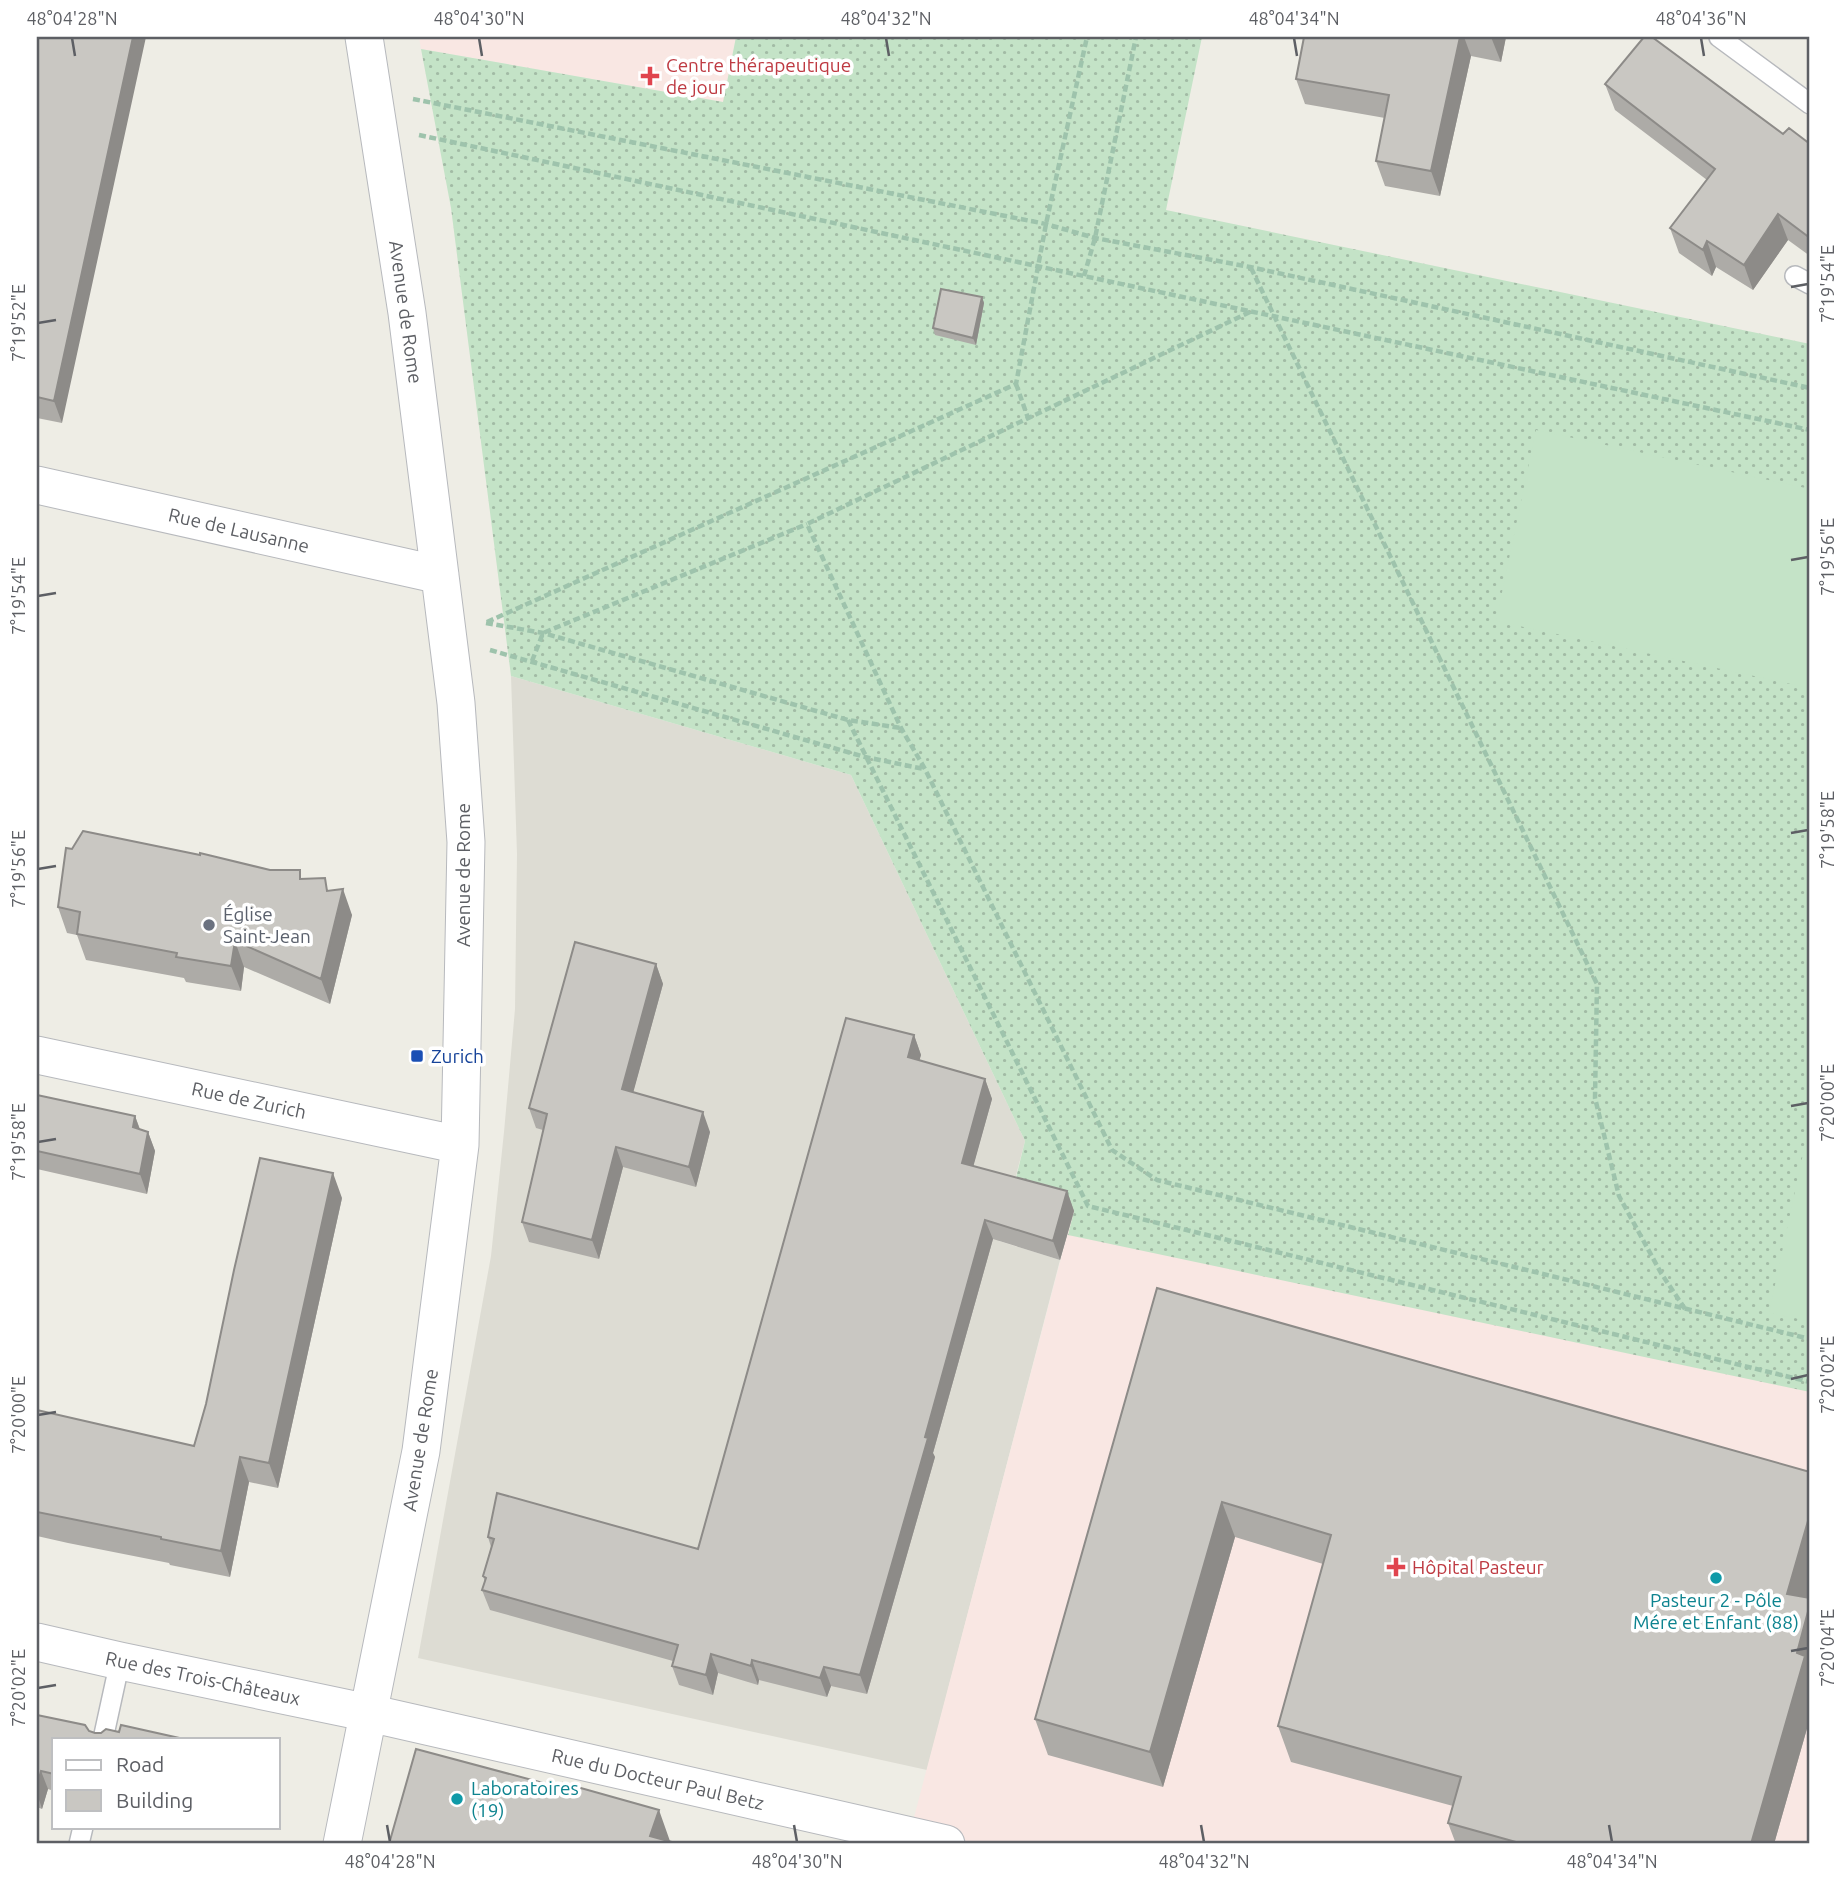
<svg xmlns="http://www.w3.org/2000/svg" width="1847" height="1881" font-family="Ubuntu,sans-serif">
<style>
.education{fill:#dddcd3}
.medical{fill:#f9e7e3}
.grass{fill:url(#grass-dots)}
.garden{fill:#c4e3c7}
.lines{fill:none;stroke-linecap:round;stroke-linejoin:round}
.lane-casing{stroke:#b7b9bd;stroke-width:22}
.street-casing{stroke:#b7b9bd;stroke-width:39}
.path{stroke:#9ec3ac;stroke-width:4.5;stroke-dasharray:7 3.5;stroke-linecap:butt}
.lane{stroke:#fff;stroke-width:19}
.street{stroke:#fff;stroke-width:37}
.wall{fill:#adaba7}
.shaded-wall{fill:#8d8b88}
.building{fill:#c9c7c2;stroke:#8d8b88;stroke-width:2}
.ticks{fill:none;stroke:#5d5f64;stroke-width:2.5}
.health-dot{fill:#e0444e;stroke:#fff;stroke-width:2.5}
.worship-dot{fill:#6b7280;stroke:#fff;stroke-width:2.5}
.transit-dot{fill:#1a4fb4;stroke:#fff;stroke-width:2.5}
.culture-dot{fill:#0f9aa8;stroke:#fff;stroke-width:2.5}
.labels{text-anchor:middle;stroke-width:7;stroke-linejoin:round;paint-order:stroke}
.health-label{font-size:19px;fill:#be3a42;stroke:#fff;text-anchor:start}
.street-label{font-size:19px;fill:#5d5f64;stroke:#fff}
.worship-label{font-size:19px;fill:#5b616d;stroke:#fff;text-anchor:start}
.transit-label{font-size:19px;fill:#164399;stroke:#fff;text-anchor:start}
.culture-label{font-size:19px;fill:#0d838f;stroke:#fff}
.neatline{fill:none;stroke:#5d5f64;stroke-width:2.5}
.ticks-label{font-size:18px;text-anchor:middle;fill:#5d5f64}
</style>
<defs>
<pattern id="grass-dots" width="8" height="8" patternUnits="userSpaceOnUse" patternTransform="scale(1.75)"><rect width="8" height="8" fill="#c4e3c7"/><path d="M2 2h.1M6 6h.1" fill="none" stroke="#a2bba5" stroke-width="1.8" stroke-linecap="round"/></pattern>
</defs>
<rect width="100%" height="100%" fill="#eeede5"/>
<path class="education" d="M511,676L851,775L1025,1141L999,1241L1060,1260L927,1770L418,1658L491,1256L504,1132L515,1009L517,854Z"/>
<path class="medical" d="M419,37H736L724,102L421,49Z
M1080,1186L1810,1363V1844H907Z"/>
<path class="grass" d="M736,37H1202L1166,210L1810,344V1392L1068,1235L1074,1211L1012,1194L1025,1141L851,775L511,676L451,208L421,49L723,102Z"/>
<path class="garden" d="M1536,430L1810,489V688L1496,621Z
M1810,1121V1321L1769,1313Z"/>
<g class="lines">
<defs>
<path id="lane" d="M1719,37L1810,104
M1795,276L1810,284
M103,1739L120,1661
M79,1844L83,1827"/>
<path id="street" d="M37,485L440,575
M37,1055L460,1145
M37,1642L120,1661L369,1713L946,1844
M342,1844L421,1451L460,1145L466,842L456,703L407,313L364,37"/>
</defs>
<use href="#lane" class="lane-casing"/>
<use href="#street" class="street-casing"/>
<path class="path" d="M413,99L1046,224L1095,238L1250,267L1810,388
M419,135L1810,430
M1251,268L1597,984L1595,1098L1619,1196L1661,1273L1685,1309
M1084,276L1095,238L1136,37
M1250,312L807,524L901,728L925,769L1112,1150L1157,1180L1810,1339
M1016,384L1028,418
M487,622L1016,384L1046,224L1087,37
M486,623L543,633L848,720L901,728
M490,650L865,757L924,769
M532,661L543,633L807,524
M848,720L1088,1206L1810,1382"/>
<use href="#lane" class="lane"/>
<use href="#street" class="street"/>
</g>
<path class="wall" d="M37,37L62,423L37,418Z
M1304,37H1506L1501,62L1471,56L1440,196L1385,186L1376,161L1385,118L1305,104L1296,79Z
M1605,84L1783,134L1810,144V256L1788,240L1753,290L1716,267L1712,276L1679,253L1670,228L1707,180L1615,110Z
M982,297L984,303L976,345L935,335L933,328Z
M304,879L330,891L352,915L330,1004L244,967L241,991L186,982L184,978L86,960L77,935L67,933L58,907Z
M656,964L663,984L633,1092L710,1132L696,1187L623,1167L599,1259L529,1242L522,1222L543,1130L536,1128L529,1108Z
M914,1035L921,1055L919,1060L985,1079L992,1099L973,1166L1067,1191L1074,1211L1060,1260L993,1239L933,1453L935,1457L867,1694L831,1686L827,1697L759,1680L758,1685L718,1673L713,1695L679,1685L672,1666L673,1661L490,1610L482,1590L485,1582L483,1576L491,1547L488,1537L698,1549Z
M37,1095L135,1116L140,1129L148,1132L155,1151L147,1194L37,1169Z
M342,1198L278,1488L249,1482L230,1577L170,1565L169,1563L68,1543L37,1536V1410L194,1446Z
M1157,1288L1810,1472V1593L1809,1598L1810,1604V1718L1774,1844H1456L1448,1823L1453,1806L1291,1762L1278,1726L1323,1564L1235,1537L1163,1787L1048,1755L1035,1719Z
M37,1715L95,1733L119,1732L184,1739H54V1791L48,1789L42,1809L37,1807Z"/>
<path class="shaded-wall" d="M133,37H146L62,423L54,401Z
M1460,37H1464L1471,56L1440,196L1431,171Z
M1491,37H1506L1501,62Z
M1778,214L1788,240L1753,290L1744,265Z
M1707,241L1716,267L1712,276L1703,250Z
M982,297L984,303L976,345L973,338Z
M343,889L352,915L330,1004L321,979Z
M235,941L244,967L241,991L231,966Z
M656,964L663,984L629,1108L622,1089Z
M914,1035L921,1055L915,1076L908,1057Z
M985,1079L992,1099L969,1182L962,1163Z
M703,1112L710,1132L696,1187L689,1167Z
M135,1116L142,1136L133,1127Z
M148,1132L155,1151L147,1194L140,1174Z
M616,1147L623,1167L599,1259L592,1240Z
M333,1173L342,1198L278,1488L269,1463Z
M1067,1191L1074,1211L1060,1260L1053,1241Z
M985,1220L993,1239L933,1453L935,1457L867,1694L860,1675L925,1437Z
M240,1457L249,1482L230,1577L221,1551Z
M1222,1502L1235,1537L1163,1787L1150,1752Z
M1810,1514V1593L1800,1629L1787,1594Z
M1810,1604V1718L1774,1844H1751L1797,1653Z
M711,1654L718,1673L713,1695L706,1675Z
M752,1660L759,1680L758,1685L751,1666Z
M824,1667L831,1686L827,1697L820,1678Z
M41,1771L48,1789L42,1809L37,1793V1787Z
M659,1810L671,1844L650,1836Z"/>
<path class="building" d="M37,37H133L54,401L37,397V176L38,168H37Z
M1304,37H1460L1431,171L1376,161L1389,95L1296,79Z
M1644,37H1652L1783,134L1789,128L1810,144V238L1778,214L1744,265L1707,241L1703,250L1670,228L1715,169L1605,84Z
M941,289L982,297L973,338L933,328Z
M83,831L200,855V853L270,870H300V879L325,878L327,891L343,889L321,979L235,941L231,966L176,957L177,953L77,934L80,912L58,907L66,848L72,849Z
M575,942L656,964L622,1089L703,1112L689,1167L616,1147L592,1240L522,1222L547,1114L529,1108Z
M846,1018L914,1035L908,1057L985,1079L962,1163L1067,1191L1053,1241L985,1220L925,1437L928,1438L860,1675L824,1667L820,1678L752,1660L751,1666L711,1654L706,1675L672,1666L678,1645L482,1590L486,1578L483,1576L494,1539L488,1537L497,1493L698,1549Z
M37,1095L135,1116L133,1127L148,1132L140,1174L37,1151Z
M260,1158L333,1173L269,1463L240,1457L221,1551L161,1539V1537L37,1512V1410L194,1446L206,1404L234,1270Z
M1157,1288L1810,1472V1514L1787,1594L1810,1598V1604L1797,1653L1805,1656L1751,1844H1523L1448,1823L1461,1777L1278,1726L1331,1535L1222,1502L1150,1752L1035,1719Z
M37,1715L85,1725L89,1731L95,1733H101L106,1729L119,1732L121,1725L184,1739H54V1774L41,1771L37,1787Z
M416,1749L562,1788L563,1783L659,1810L650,1836L679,1844H389Z"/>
<path class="ticks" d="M72,38L75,56M479,38L482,56M886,38L889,56M1294,38L1297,56M1701,38L1704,56M1791,287L1808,284M38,323L56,320M1791,560L1808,557M38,596L56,593M1791,833L1808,830M38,869L56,866M1791,1106L1808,1103M38,1142L56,1139M1791,1379L1808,1375M38,1415L56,1412M1791,1651L1808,1648M38,1688L56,1685M387,1825L390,1842M794,1825L797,1842M1201,1825L1204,1842M1609,1825L1612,1842"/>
<g class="health-dot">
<path d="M646.5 65.5h7v7h7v7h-7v7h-7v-7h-7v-7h7z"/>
<path d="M1392.5 1556.5h7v7h7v7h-7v7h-7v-7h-7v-7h7z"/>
</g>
<circle class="worship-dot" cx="209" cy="925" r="7"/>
<rect class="transit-dot" x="410" y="1049" width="14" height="14" rx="3.5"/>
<g class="culture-dot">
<circle cx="1716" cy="1578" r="7"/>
<circle cx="457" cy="1799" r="7"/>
</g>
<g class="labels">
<g class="health-label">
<text x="666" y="72">Centre thérapeutique<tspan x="666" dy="22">de jour</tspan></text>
<text x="1412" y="1574">Hôpital Pasteur</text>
</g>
<g class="street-label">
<text transform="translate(406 312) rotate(82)" y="7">Avenue de Rome</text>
<text transform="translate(239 530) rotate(13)" y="7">Rue de Lausanne</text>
<text transform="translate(463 875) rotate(-90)" y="7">Avenue de Rome</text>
<text transform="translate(249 1100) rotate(12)" y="7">Rue de Zurich</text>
<text transform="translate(420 1440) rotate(-81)" y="7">Avenue de Rome</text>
<text transform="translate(203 1678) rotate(12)" y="7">Rue des Trois-Châteaux</text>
<text transform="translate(658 1779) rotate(13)" y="7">Rue du Docteur Paul Betz</text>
</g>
<g class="worship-label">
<text x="223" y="921">Église<tspan x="223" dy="22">Saint-Jean</tspan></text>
</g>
<g class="transit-label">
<text x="431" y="1063">Zurich</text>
</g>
<g class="culture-label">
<text x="1716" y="1607">Pasteur 2 - Pôle<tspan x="1716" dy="22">Mére et Enfant (88)</tspan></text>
<text x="471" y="1795" text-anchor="start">Laboratoires<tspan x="471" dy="22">(19)</tspan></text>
</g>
</g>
<rect width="1847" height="1881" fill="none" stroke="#ffffff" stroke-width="77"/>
<rect x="52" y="1738" width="228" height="91" fill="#ffffff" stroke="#bebfc1" stroke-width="2"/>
<rect x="66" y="1760" width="35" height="10" fill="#ffffff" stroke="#bebfc1" stroke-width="2"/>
<text x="116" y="1772" font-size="21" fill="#5d5f64">Road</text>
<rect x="66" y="1790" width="35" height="21" fill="#c9c7c2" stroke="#bebfc1" stroke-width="2"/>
<text x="116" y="1808" font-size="21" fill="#5d5f64">Building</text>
<rect x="38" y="38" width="1770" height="1804" class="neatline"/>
<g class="ticks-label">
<text x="72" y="25">48°04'28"N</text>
<text x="479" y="25">48°04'30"N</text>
<text x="886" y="25">48°04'32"N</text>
<text x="1294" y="25">48°04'34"N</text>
<text x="1701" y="25">48°04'36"N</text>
<text transform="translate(1828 284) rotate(-90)" y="6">7°19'54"E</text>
<text transform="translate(19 323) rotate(-90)" y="6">7°19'52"E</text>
<text transform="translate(1828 557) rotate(-90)" y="6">7°19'56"E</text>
<text transform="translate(19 596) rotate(-90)" y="6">7°19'54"E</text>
<text transform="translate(1828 830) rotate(-90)" y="6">7°19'58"E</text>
<text transform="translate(19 869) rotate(-90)" y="6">7°19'56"E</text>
<text transform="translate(1828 1103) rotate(-90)" y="6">7°20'00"E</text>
<text transform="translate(19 1142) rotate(-90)" y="6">7°19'58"E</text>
<text transform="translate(1828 1375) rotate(-90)" y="6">7°20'02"E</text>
<text transform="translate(19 1415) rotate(-90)" y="6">7°20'00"E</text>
<text transform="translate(1828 1648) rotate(-90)" y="6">7°20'04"E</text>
<text transform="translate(19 1688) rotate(-90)" y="6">7°20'02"E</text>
<text x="390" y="1868">48°04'28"N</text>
<text x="797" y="1868">48°04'30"N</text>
<text x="1204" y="1868">48°04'32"N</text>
<text x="1612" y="1868">48°04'34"N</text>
</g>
</svg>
